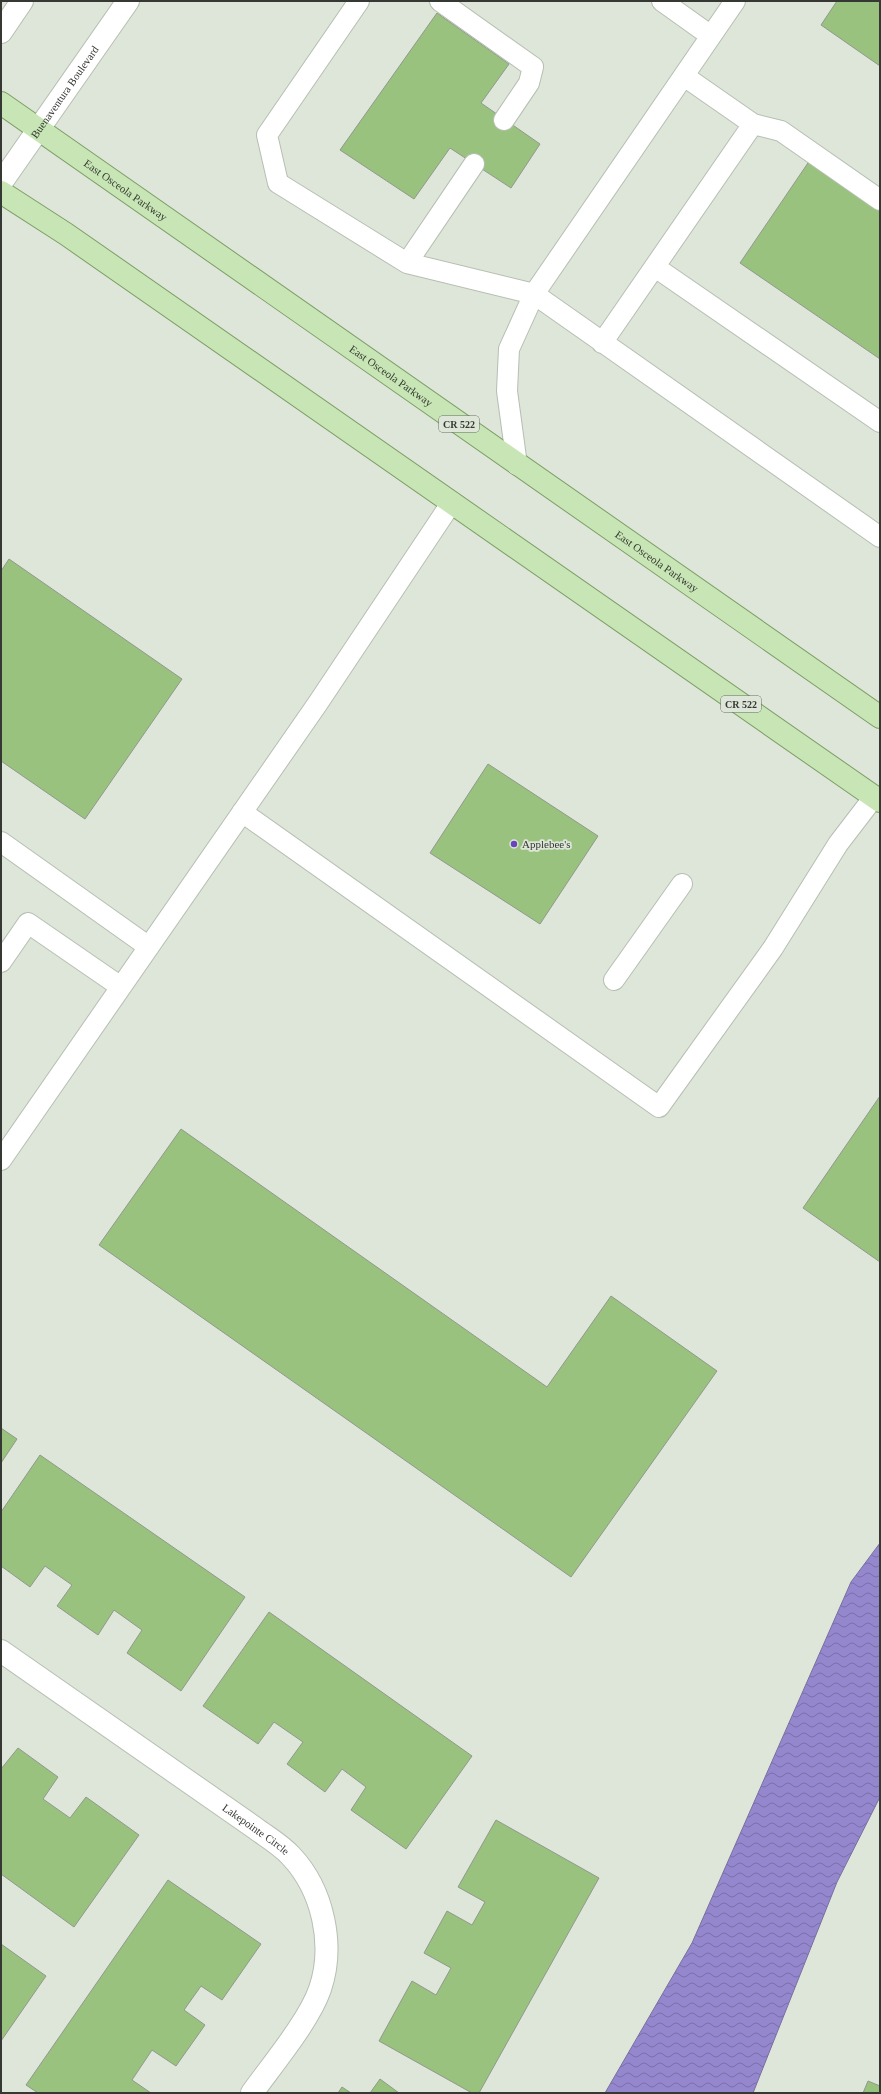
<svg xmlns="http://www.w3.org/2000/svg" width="881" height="2094" font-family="'Times New Roman',serif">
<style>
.water{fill:url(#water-waves);stroke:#786fa0}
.building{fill:#98c27d;stroke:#91998d}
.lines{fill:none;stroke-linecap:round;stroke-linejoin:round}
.service-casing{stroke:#b6bfb2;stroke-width:22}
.minor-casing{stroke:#b6bfb2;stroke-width:24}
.secondary-casing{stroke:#b6bfb2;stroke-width:24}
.primary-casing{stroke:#7d9e67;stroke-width:24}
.service{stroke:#fff;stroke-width:20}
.minor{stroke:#fff;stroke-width:22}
.secondary{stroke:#fff;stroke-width:22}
.primary{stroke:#c8e6b5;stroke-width:22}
.poi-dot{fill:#6844bd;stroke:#dde6d8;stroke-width:1.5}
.labels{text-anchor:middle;stroke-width:3.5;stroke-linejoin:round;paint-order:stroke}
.shield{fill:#dde6d8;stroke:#676c64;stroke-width:1}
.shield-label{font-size:10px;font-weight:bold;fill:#353833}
.street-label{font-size:11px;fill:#353833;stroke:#dde6d8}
.poi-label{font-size:11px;fill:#353833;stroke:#dde6d8;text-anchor:start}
</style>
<defs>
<pattern id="water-waves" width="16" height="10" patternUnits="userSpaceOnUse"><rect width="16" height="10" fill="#9587ce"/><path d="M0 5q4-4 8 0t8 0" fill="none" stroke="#7a6fa8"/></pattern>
</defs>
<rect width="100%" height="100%" fill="#dde6d8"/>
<path class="water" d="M880,1543V1797L837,1882L753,2093H605L692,1943L851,1582Z"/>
<path class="building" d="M837,1H880V66L821,25Z
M437,13L509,64L481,103L540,144L511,188L450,148L414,199L340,150Z
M810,160L880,208V359L740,263Z
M9,559L182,679L85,819L1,761V571Z
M488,764L598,836L540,924L430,853Z
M880,1096V1262L803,1208Z
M181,1129L547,1387L611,1296L717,1371L571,1577L99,1245Z
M1,1428L17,1439L1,1463Z
M40,1455L245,1597L181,1691L127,1653L142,1630L114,1610L98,1635L57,1606L72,1585L45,1566L30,1587L1,1566V1512Z
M269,1612L472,1756L406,1849L351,1810L366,1787L342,1769L325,1792L287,1764L303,1742L274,1722L258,1744L203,1706Z
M18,1748L58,1777L43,1799L70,1818L86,1797L139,1835L74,1927L1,1874V1769Z
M496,1820L599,1878L479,2093H472L379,2041L412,1981L436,1995L451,1968L424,1953L447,1911L472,1925L485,1902L458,1887Z
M168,1880L261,1944L222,2000L201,1986L184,2010L205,2025L176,2066L152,2050L132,2080L151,2093H38L26,2085Z
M1,1944L46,1976L1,2041Z
M380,2079L399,2093H370Z
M868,2081L880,2086V2093H863Z
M342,2087L351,2093H338Z"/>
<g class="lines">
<defs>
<path id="service" d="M359,1L267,135L278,183L407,263L534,294L880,537
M440,1L533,67L529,83L504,120
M662,1L711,36
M753,124L781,131L880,200
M407,263L474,164
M655,267L880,422
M602,343L753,124L684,76
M517,465L507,391L509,349L534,294L735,1
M242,812L659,1107L773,948L838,844L874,797
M1,842L149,947
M1,962L28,923L121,987
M614,980L682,884
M1,1160L318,703L452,502"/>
<g id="minor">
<path id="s1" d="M1,1651L255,1828C267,1837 281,1845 291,1856C323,1890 335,1945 320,1989C309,2021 272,2065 252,2093"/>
</g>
<g id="secondary">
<path d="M1,32L22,1"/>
<path id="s2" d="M1,183L128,1"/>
</g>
<g id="primary">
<path id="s3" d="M1,103L880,717"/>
<path d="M1,192L66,234L880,801"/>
</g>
</defs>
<use href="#service" class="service-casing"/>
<use href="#minor" class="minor-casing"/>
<use href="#secondary" class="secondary-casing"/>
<use href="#primary" class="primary-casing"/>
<use href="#service" class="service"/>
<use href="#minor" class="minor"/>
<use href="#secondary" class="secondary"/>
<use href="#primary" class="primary"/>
</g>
<circle class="poi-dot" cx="514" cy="844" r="4"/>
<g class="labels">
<g class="shield">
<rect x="439" y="416" width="40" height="16" rx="3"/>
<rect x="721" y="696" width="40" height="16" rx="3"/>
</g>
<g class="shield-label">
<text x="459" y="428">CR 522</text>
<text x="741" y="708">CR 522</text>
</g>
<g class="street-label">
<text dy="4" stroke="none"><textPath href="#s2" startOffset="111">Buenaventura Boulevard</textPath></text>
<text dy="4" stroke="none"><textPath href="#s3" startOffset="152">East Osceola Parkway</textPath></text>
<text dy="4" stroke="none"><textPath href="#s3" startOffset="476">East Osceola Parkway</textPath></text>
<text dy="4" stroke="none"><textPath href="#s3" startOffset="800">East Osceola Parkway</textPath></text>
<text dy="4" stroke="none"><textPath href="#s1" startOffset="311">Lakepointe Circle</textPath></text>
</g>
<g class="poi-label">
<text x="522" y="848">Applebee's</text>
</g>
</g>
<rect width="881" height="2094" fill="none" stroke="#353833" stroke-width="4"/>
</svg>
